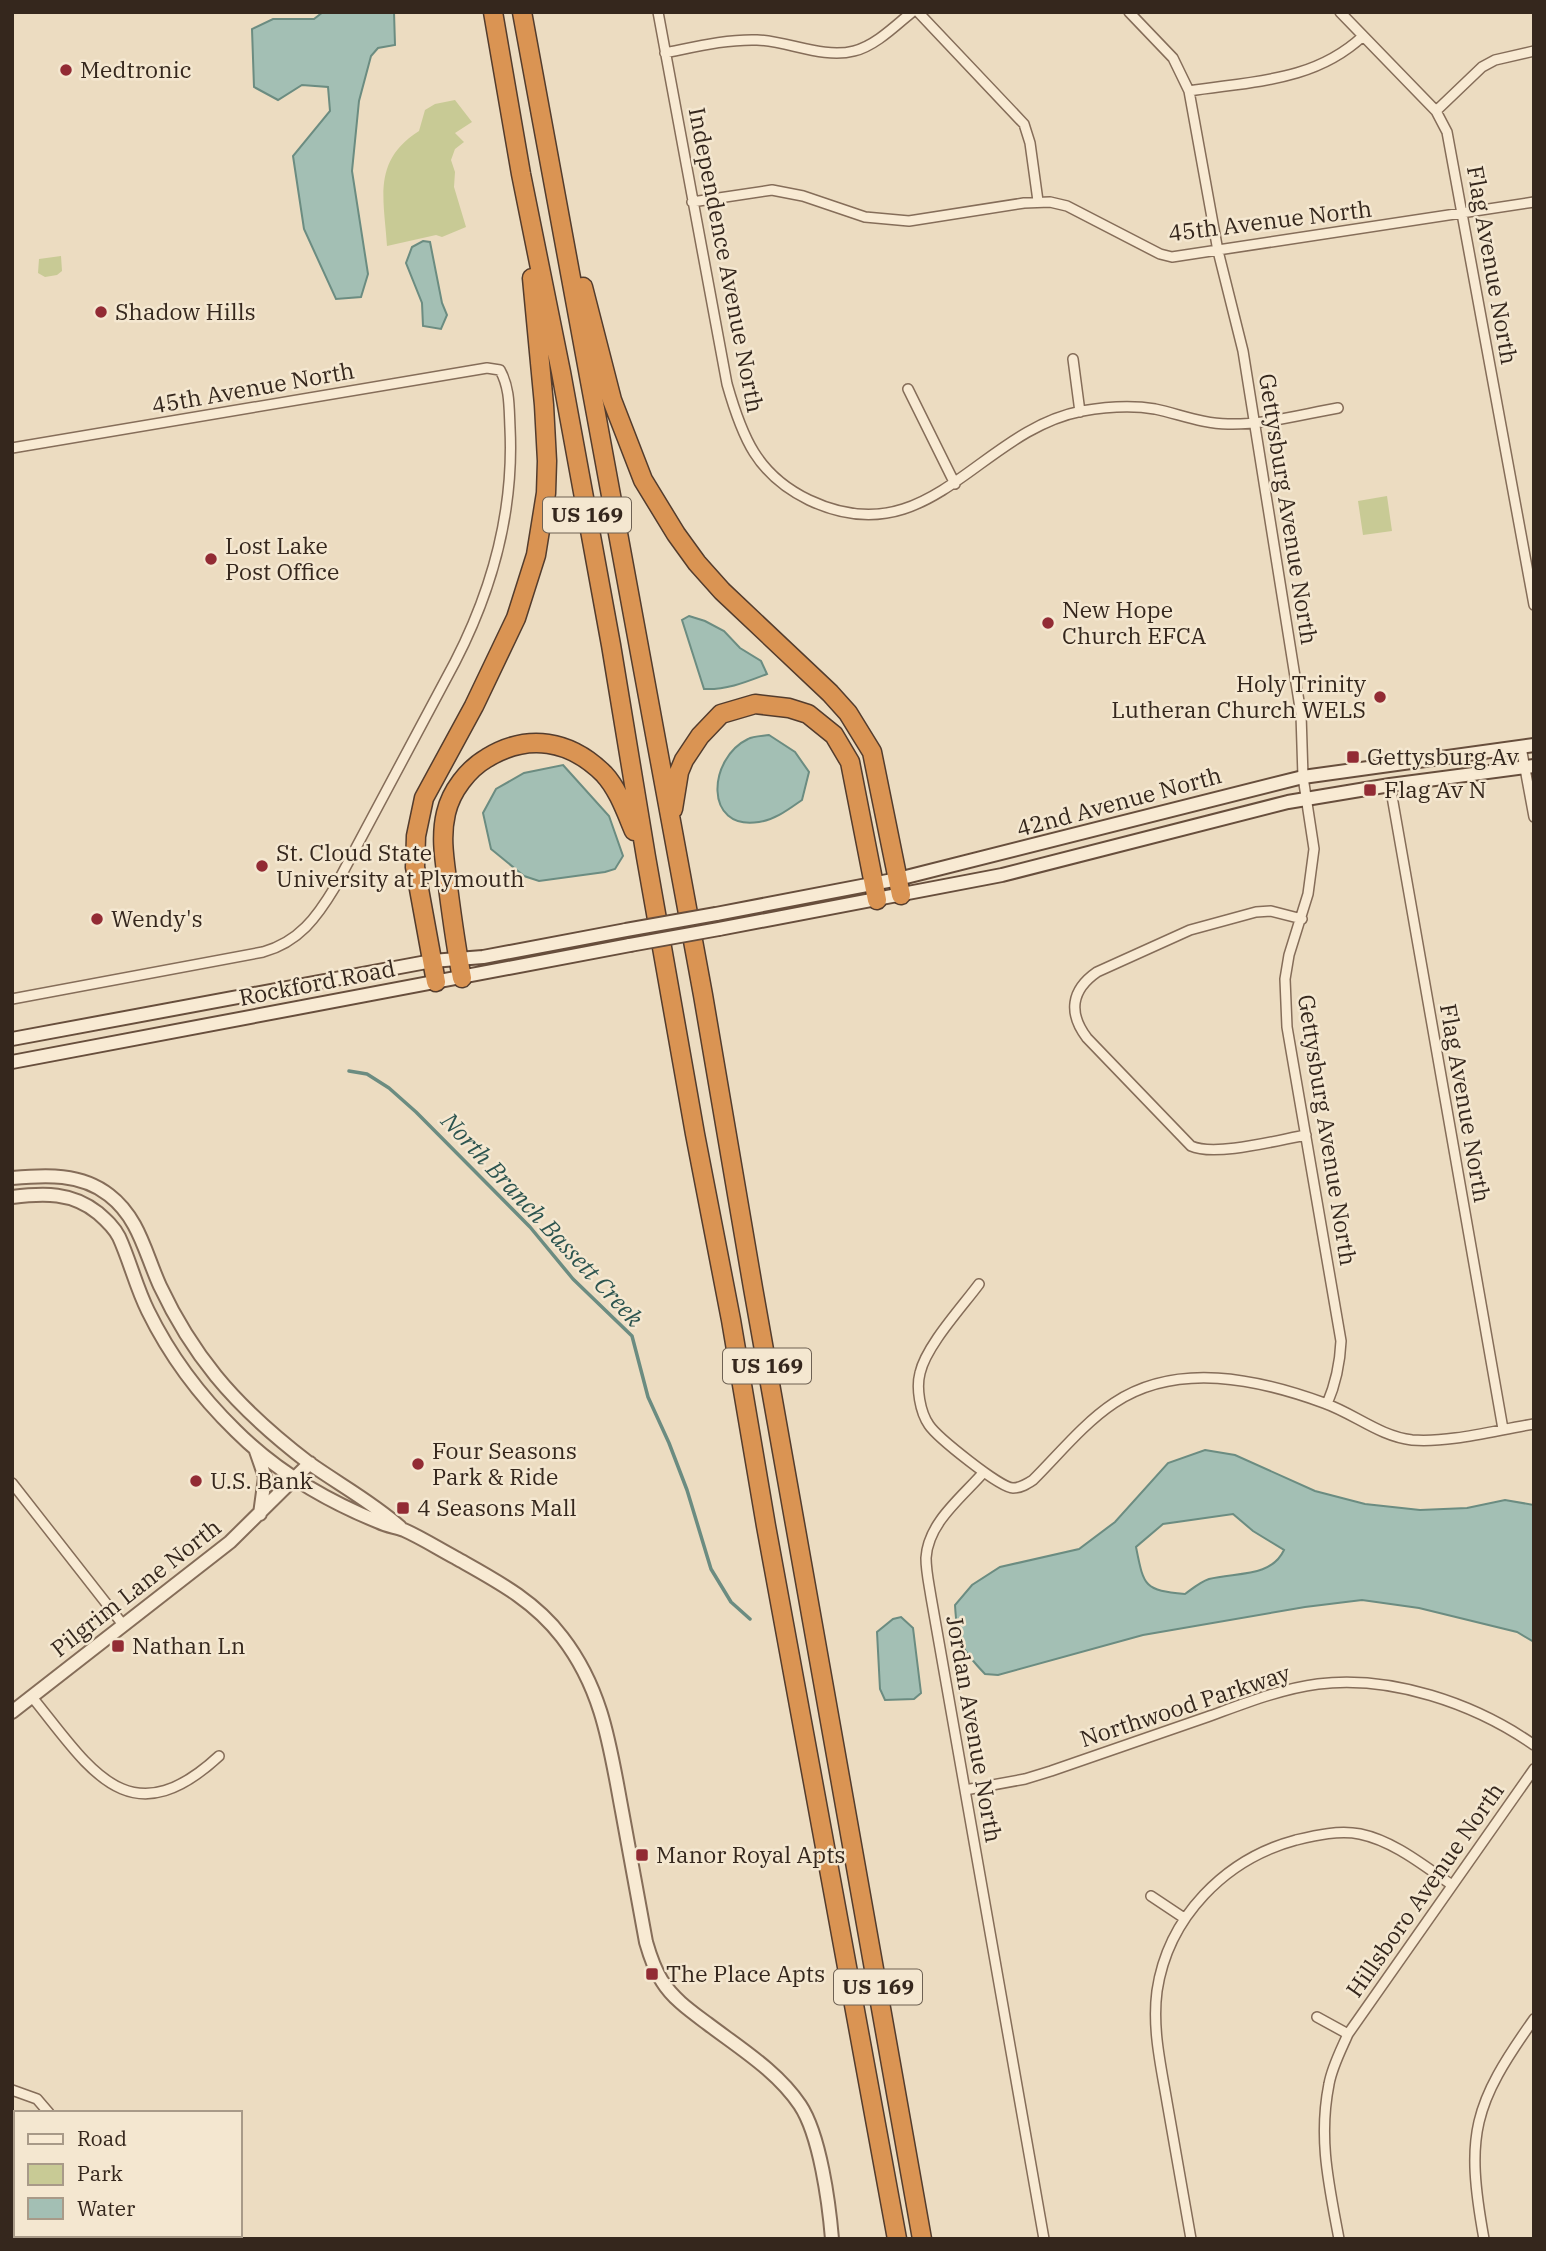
<svg xmlns="http://www.w3.org/2000/svg" width="1546" height="2251" font-family="'IBM Plex Serif',serif">
<style>
.green{fill:#c8ca95}
.water{fill:#a3bfb4;stroke:#6b8c81;stroke-width:2;fill-rule:evenodd}
.lines{fill:none;stroke-linecap:round;stroke-linejoin:round}
.stream{stroke:#6b8c81;stroke-width:3.5}
.minor-casing{stroke:#856d59;stroke-width:12}
.tertiary-casing{stroke:#856d59;stroke-width:16}
.secondary-casing{stroke:#674e3c;stroke-width:16}
.motorway-casing{stroke:#533c2d;stroke-width:21}
.minor{stroke:#f8ead3;stroke-width:9}
.tertiary{stroke:#f8ead3;stroke-width:12}
.secondary{stroke:#f8ead3;stroke-width:12}
.motorway{stroke:#da9453;stroke-width:18}
.secondary-bridge-casing{stroke:#674e3c;stroke-width:16;stroke-linecap:butt}
.secondary-bridge{stroke:#f8ead3;stroke-width:12}
.poi-dot{fill:#922b34;stroke:#f4e7d0;stroke-width:2.5}
.labels{text-anchor:middle;stroke-width:5;stroke-linejoin:round;paint-order:stroke}
.shield{fill:#f4e7d0;stroke:#6e6153;stroke-width:2}
.shield-label{font-size:21px;font-weight:bold;fill:#35271d}
.poi-label{font-size:23px;fill:#35271d;stroke:#f4e7d0;text-anchor:start}
.street-label{font-size:23px;fill:#35271d;stroke:#f4e7d0}
.water-label{font-size:24px;font-style:italic;fill:#2c544f;stroke:#f4e7d0}
</style>
<rect width="100%" height="100%" fill="#ecdcc1"/>
<path class="green" d="M455,100L472,122L455,133L464,142L455,149L451,160L455,172L454,187L466,227L442,237L436,235L387,246C384,198 372,161 419,131L425,110L435,104Z
M61,256L62,271L57,275L45,277L38,273L39,259Z
M1387,496L1392,531L1363,535L1358,501Z"/>
<path class="water" d="M323,12H394L395,45L378,48L371,56L359,101L352,171L368,274L361,297L336,299L304,229L293,156L330,111L328,87L302,85L278,100L254,87L252,29L273,19H314Z
M423,241L430,242L442,303L447,315L441,329L423,326L422,303L406,263L412,247Z
M689,616L705,621L724,631L740,648L761,661L767,674C746,682 727,690 704,689L682,620Z
M769,735L795,752L809,772L802,800C789,809 775,820 759,822C703,831 708,758 748,739C753,736 763,736 769,735Z
M563,765L609,816L623,856L615,869L605,872L539,881L524,876L491,849L483,813L496,789L524,773Z
M1205,1450L1235,1455L1315,1491L1365,1504L1420,1510L1467,1508L1505,1500L1534,1505V1642L1517,1632L1419,1608L1362,1600L1305,1607L1143,1635L998,1675L985,1674C960,1648 957,1641 955,1605L972,1585L1000,1567L1079,1549L1115,1522L1168,1463ZM1233,1514L1253,1531L1284,1550C1271,1578 1235,1572 1209,1579C1200,1582 1192,1589 1185,1594C1144,1590 1144,1587 1136,1547L1163,1524Z
M901,1617L913,1628L921,1693L914,1699L885,1700L880,1689L877,1632L893,1619Z"/>
<g class="lines">
<path class="stream" d="M349,1071L367,1074L389,1088L416,1112L530,1227L573,1279L632,1336L648,1397L669,1443L687,1490L711,1569L731,1602L750,1619"/>
<defs>
<path id="minor" d="M658,12L727,384C742,437 757,475 809,500C929,557 978,431 1082,411C1105,407 1132,405 1155,409C1179,414 1203,424 1228,424C1264,425 1303,414 1338,408
M918,12L1024,124L1030,143L1038,201
M1129,12L1173,58L1189,91L1218,251L1243,351L1301,714L1303,777L1314,849L1308,894L1289,955L1285,979L1287,1027L1341,1341C1340,1364 1336,1383 1327,1404
M1340,12L1436,111L1447,132L1534,605
M665,53C695,47 726,39 757,40C788,41 823,59 854,51C875,46 895,26 912,12
M1189,91C1252,81 1314,82 1363,36
M1436,111L1482,67L1495,60L1534,51
M692,202L772,190L803,196L865,217L909,221L1024,203L1050,202L1067,206L1160,254L1172,257L1534,202
M1073,359L1080,412
M908,389L955,484
M12,448L487,368L500,370C510,388 509,407 510,428C514,510 492,590 455,662L335,887C317,917 299,942 263,952L12,999
M1521,747L1534,817
M1390,785L1503,1429
M1302,919L1271,911L1256,912L1190,930L1097,972C1071,990 1068,1013 1087,1038L1191,1146C1215,1157 1278,1140 1306,1135
M979,1284C962,1307 926,1346 920,1373C916,1388 920,1412 929,1425C937,1437 1000,1488 1013,1488C1021,1488 1027,1484 1033,1480C1059,1454 1084,1423 1114,1403C1177,1361 1258,1379 1324,1403C1355,1414 1379,1436 1412,1440C1450,1443 1496,1430 1534,1424
M983,1473C961,1498 928,1523 926,1558C926,1571 929,1584 931,1597L1044,2239
M12,1483L124,1626
M32,1697C89,1767 128,1840 219,1756
M965,1790L1025,1779L1051,1771C1103,1753 1155,1735 1207,1717C1243,1704 1280,1689 1318,1684C1391,1675 1474,1703 1534,1745
M1151,1896L1184,1918
M1317,2017L1348,2034
M12,2090L37,2099L49,2113
M38,2239L40,2235
M1191,2239C1183,2193 1175,2148 1167,2102C1161,2066 1152,2029 1157,1991C1168,1917 1225,1859 1296,1840C1317,1835 1339,1830 1360,1834C1394,1841 1424,1866 1452,1885
M1339,2239C1329,2185 1318,2139 1329,2084C1332,2067 1341,2050 1348,2034L1534,1769
M1484,2239C1465,2134 1473,2105 1534,2019"/>
<path id="tertiary" d="M12,1178C46,1175 81,1173 109,1195C139,1218 145,1253 160,1286C175,1318 194,1349 216,1376C243,1409 275,1437 309,1463C340,1485 372,1502 400,1527
M12,1197C44,1193 72,1192 98,1213C106,1220 114,1227 119,1237C130,1261 136,1287 148,1311C170,1356 200,1396 236,1431C276,1471 327,1501 379,1522C387,1526 396,1527 404,1530C422,1538 439,1549 456,1558C495,1580 534,1600 562,1637C603,1690 610,1747 622,1811C630,1855 638,1898 646,1942C650,1956 654,1969 662,1981C673,1999 692,2012 708,2024C741,2049 777,2071 800,2105C820,2135 829,2203 832,2239
M256,1451L265,1477L260,1514
M12,1712L230,1542L310,1463"/>
<path id="secondary" d="M716,914L898,879L1303,777L1534,745
M719,929L1002,875L1288,802L1390,785L1534,766
M12,1039L432,961L483,957L626,930
M12,1062L630,945"/>
<path id="motorway" d="M493,12L521,174L561,372L611,645L646,857L695,1134L731,1320L766,1526L897,2239
M522,12L703,995L753,1288L922,2239
M583,287L612,400L643,480L676,534L697,563L722,591L830,693L848,713L872,752L901,895
M673,809L679,772L684,760L700,736L721,714L755,704L789,708L808,714L834,735L850,762L877,900
M462,978C456,948 452,918 448,887C445,862 440,838 446,813C451,791 468,769 487,758C528,733 570,740 604,774C618,789 626,812 634,831
M436,982L415,867L416,836L424,798L474,706L516,618L536,555L546,493L547,461L544,405L532,278"/>
</defs>
<use href="#minor" class="minor-casing"/>
<use href="#tertiary" class="tertiary-casing"/>
<use href="#secondary" class="secondary-casing"/>
<use href="#motorway" class="motorway-casing"/>
<use href="#minor" class="minor"/>
<use href="#tertiary" class="tertiary"/>
<use href="#secondary" class="secondary"/>
<use href="#motorway" class="motorway"/>
<defs>
<path id="secondary-bridge" d="M626,930L716,914
M630,945L719,929"/>
</defs>
<use href="#secondary-bridge" class="secondary-bridge-casing"/>
<use href="#secondary-bridge" class="secondary-bridge"/>
</g>
<g class="poi-dot">
<circle cx="66" cy="70" r="7"/>
<circle cx="101" cy="312" r="7"/>
<circle cx="211" cy="559" r="7"/>
<circle cx="1048" cy="623" r="7"/>
<circle cx="1380" cy="697" r="7"/>
<rect x="1346" y="750" width="14" height="14" rx="3.5"/>
<rect x="1363" y="783" width="14" height="14" rx="3.5"/>
<circle cx="262" cy="866" r="7"/>
<circle cx="97" cy="919" r="7"/>
<circle cx="418" cy="1464" r="7"/>
<circle cx="196" cy="1481" r="7"/>
<rect x="396" y="1501" width="14" height="14" rx="3.5"/>
<rect x="111" y="1639" width="14" height="14" rx="3.5"/>
<rect x="635" y="1848" width="14" height="14" rx="3.5"/>
<rect x="645" y="1967" width="14" height="14" rx="3.5"/>
</g>
<g class="labels">
<g class="shield">
<rect x="543" y="497.5" width="88" height="35" rx="5"/>
<rect x="723" y="1348.5" width="88" height="35" rx="5"/>
<rect x="834" y="1969.5" width="88" height="35" rx="5"/>
</g>
<g class="shield-label">
<text x="587" y="522">US 169</text>
<text x="767" y="1373">US 169</text>
<text x="878" y="1994">US 169</text>
</g>
<g class="poi-label">
<text x="80" y="78">Medtronic</text>
<text x="115" y="320">Shadow Hills</text>
<text x="225" y="554">Lost Lake<tspan x="225" dy="26">Post Office</tspan></text>
<text x="1062" y="618">New Hope<tspan x="1062" dy="26">Church EFCA</tspan></text>
<text x="1366" y="692" text-anchor="end">Holy Trinity<tspan x="1366" dy="26">Lutheran Church WELS</tspan></text>
<text x="1367" y="765">Gettysburg Av</text>
<text x="1384" y="798">Flag Av N</text>
<text x="276" y="861">St. Cloud State<tspan x="276" dy="26">University at Plymouth</tspan></text>
<text x="111" y="927">Wendy's</text>
<text x="432" y="1459">Four Seasons<tspan x="432" dy="26">Park &amp; Ride</tspan></text>
<text x="210" y="1489">U.S. Bank</text>
<text x="417" y="1516">4 Seasons Mall</text>
<text x="132" y="1654">Nathan Ln</text>
<text x="656" y="1863">Manor Royal Apts</text>
<text x="666" y="1982">The Place Apts</text>
</g>
<g class="street-label">
<text transform="translate(1270 221) rotate(-7)" y="8">45th Avenue North</text>
<text transform="translate(726 260) rotate(79)" y="8">Independence Avenue North</text>
<text transform="translate(1492 265) rotate(80)" y="8">Flag Avenue North</text>
<text transform="translate(253 388) rotate(-10)" y="8">45th Avenue North</text>
<text transform="translate(1288 509) rotate(81)" y="8">Gettysburg Avenue North</text>
<text transform="translate(1119 802) rotate(-15)" y="8">42nd Avenue North</text>
<text transform="translate(317 983) rotate(-11)" y="8">Rockford Road</text>
<text transform="translate(1465 1103) rotate(80)" y="8">Flag Avenue North</text>
<text transform="translate(1327 1130) rotate(81)" y="8">Gettysburg Avenue North</text>
<text transform="translate(136 1588) rotate(-38)" y="8">Pilgrim Lane North</text>
<text transform="translate(1185 1706) rotate(-18)" y="8">Northwood Parkway</text>
<text transform="translate(974 1729) rotate(80)" y="8">Jordan Avenue North</text>
<text transform="translate(1425 1890) rotate(-55)" y="8">Hillsboro Avenue North</text>
</g>
<g class="water-label">
<text transform="translate(542 1220) rotate(47)" y="8">North Branch Bassett Creek</text>
</g>
</g>
<rect width="1546" height="2251" fill="none" stroke="#35271d" stroke-width="28"/>
<rect x="14" y="2111" width="228" height="126" fill="#f4e7d0" stroke="#a89a88" stroke-width="2"/>
<rect x="28" y="2134" width="35" height="10" fill="#f8ead3" stroke="#a89a88" stroke-width="2"/>
<text x="77" y="2146" font-size="21" fill="#35271d">Road</text>
<rect x="28" y="2164" width="35" height="21" fill="#c8ca95" stroke="#a89a88" stroke-width="2"/>
<text x="77" y="2181" font-size="21" fill="#35271d">Park</text>
<rect x="28" y="2198" width="35" height="21" fill="#a3bfb4" stroke="#a89a88" stroke-width="2"/>
<text x="77" y="2216" font-size="21" fill="#35271d">Water</text>
</svg>
